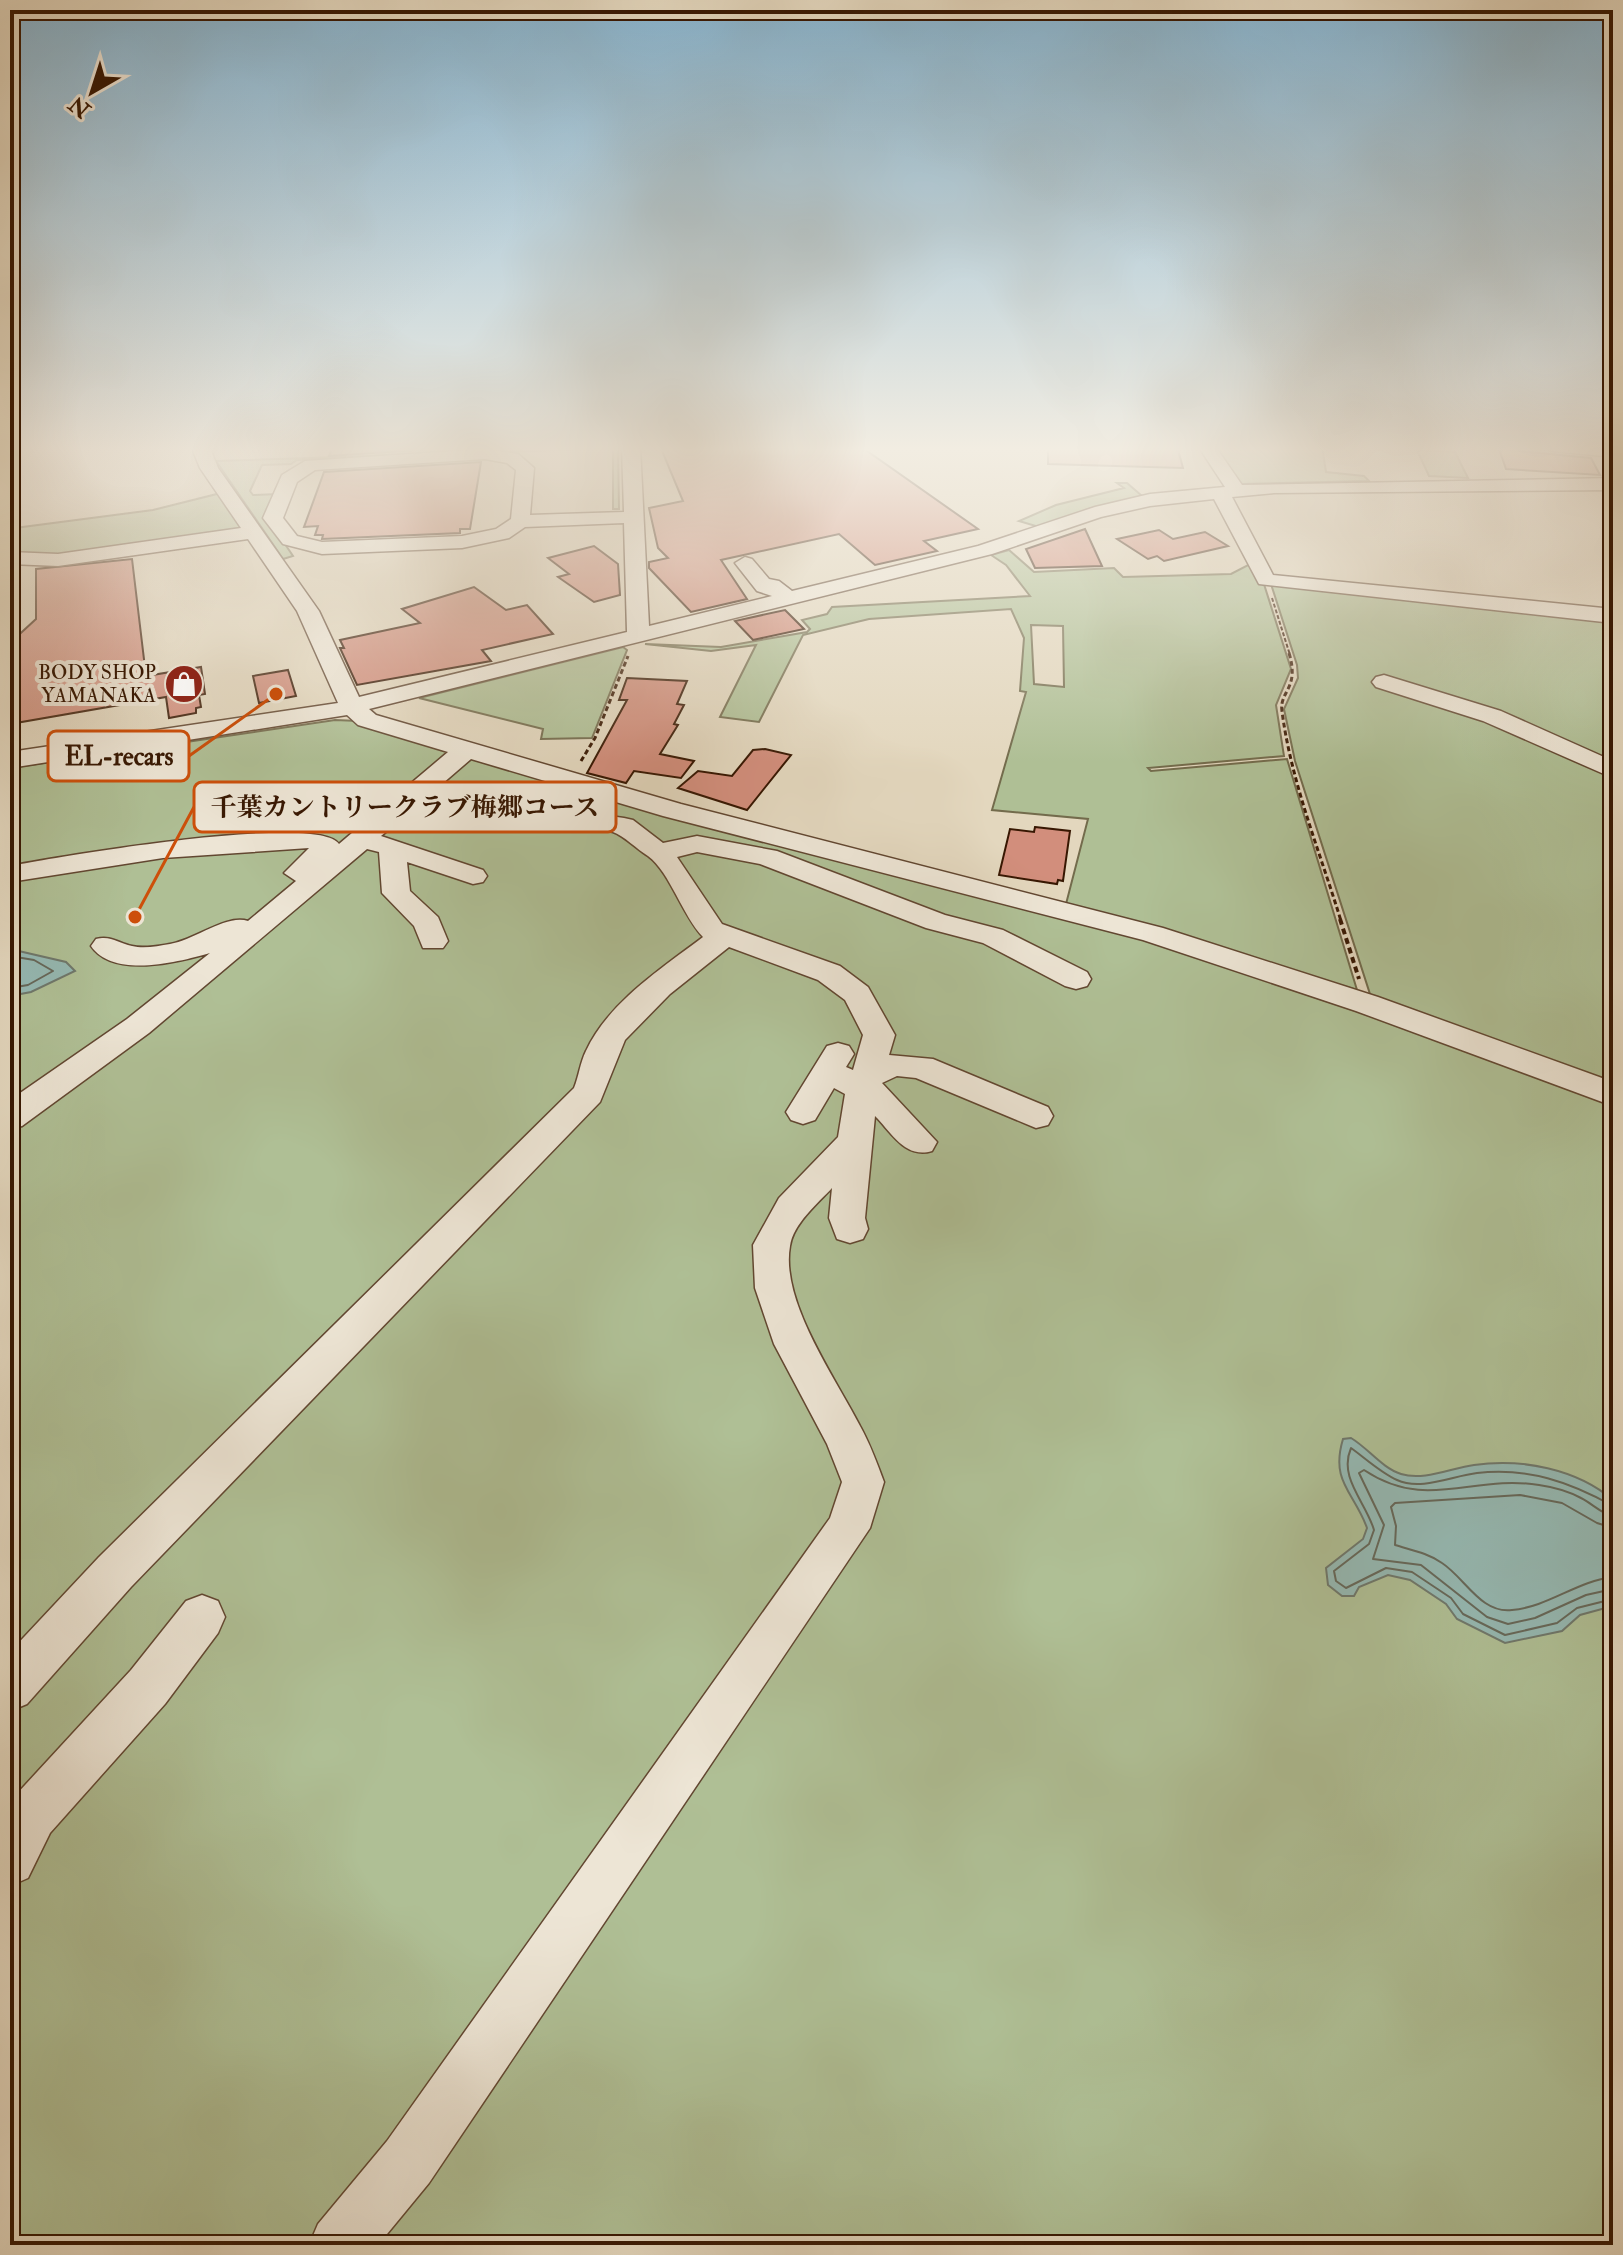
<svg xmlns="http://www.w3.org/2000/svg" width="1623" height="2255" font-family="'IM FELL Double Pica','Noto Serif JP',serif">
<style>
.green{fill:#afbf95;stroke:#736b4c;stroke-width:2;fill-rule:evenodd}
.water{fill:#95b9b3;stroke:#6f786c;stroke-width:2}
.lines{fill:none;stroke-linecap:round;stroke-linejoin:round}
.shore{stroke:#66685a;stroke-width:2}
.building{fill:#d28e7c;stroke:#371702;stroke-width:2}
.minor-casing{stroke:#624731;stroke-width:3}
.path-far2{stroke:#371702;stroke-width:2;stroke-dasharray:4 2;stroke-linecap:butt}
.path-far1{stroke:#371702;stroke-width:3;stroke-dasharray:5 3;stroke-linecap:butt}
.path{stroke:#371702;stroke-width:4;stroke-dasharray:6 4;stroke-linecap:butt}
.minor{fill:#ede5d5;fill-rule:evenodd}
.labels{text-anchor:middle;stroke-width:8;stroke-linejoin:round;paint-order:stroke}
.far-poi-label{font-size:20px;fill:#371702;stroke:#ede5d5;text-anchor:end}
.leader{fill:none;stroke:#cd4f0a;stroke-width:3}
.callout-dot{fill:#cd4f0a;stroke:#ede5d5;stroke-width:3}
.callout{fill:#ede5d5;stroke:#cd4f0a;stroke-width:3}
.callout-label{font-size:26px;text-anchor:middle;font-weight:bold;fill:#371702}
</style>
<rect width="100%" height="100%" fill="#e3d7be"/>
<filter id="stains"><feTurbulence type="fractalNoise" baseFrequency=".0025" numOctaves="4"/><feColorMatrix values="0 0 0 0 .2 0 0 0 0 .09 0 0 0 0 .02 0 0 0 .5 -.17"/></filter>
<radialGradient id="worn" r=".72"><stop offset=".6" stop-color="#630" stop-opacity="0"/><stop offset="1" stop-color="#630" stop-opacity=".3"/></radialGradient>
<path class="green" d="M1322,446L1326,472L1364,476L1369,481L1240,484L1214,447Z
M613,448L297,460L291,464L262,465L250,491L253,495L278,494L268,519L293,556L283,559L216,461L618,448L619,509H613Z
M1417,450L1455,452L1468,478L1429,476Z
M1117,483H1127L1142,496L1089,509L1039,527L1019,521L1056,505L1124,488Z
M221,493L245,529L42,558L10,553V532L15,528L153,510Z
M1009,550L1034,572L1114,568L1123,577L1231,574L1252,563L1262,578L1291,669L1276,705L1284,756L1148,768L1151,771L1287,759L1357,990L1066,904L1088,819L992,810L1026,692L1020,691L1024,638L1011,609L869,619L803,635L759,722L720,717L756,645L711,651L645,644L721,647L807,632L810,629L802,620L827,614L832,607L1030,596L1006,565L991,555ZM1031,625L1063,626L1064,687L1034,684Z
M1271,584L1613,618V1087L1383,1003L1370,994L1295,761L1284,709L1298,678L1297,665Z
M623,647L627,650L592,738L541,739L543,729L419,698Z
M335,720L359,721L451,752L217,954L10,1110V768Z
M468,758L1188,950L1613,1100V2245H10V1125Z"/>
<path class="water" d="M10,949L66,962L75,971L31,992L10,996Z
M1351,1438C1368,1448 1382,1468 1401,1474C1424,1481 1451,1468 1474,1465C1521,1458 1577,1469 1613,1500V1606L1580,1615L1562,1631L1505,1643L1457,1619L1446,1604L1410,1580L1388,1575L1359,1587L1354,1596H1342L1328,1585L1326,1568L1363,1539L1367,1528C1354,1492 1330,1482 1343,1439Z"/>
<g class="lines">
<path class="shore" d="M10,956L34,960L53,971L28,985L10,988
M1613,1506C1570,1482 1527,1467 1477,1473C1452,1476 1421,1491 1397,1480C1381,1473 1365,1458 1351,1448C1338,1478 1366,1502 1374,1530L1369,1544L1334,1571L1336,1581L1346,1588L1386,1568L1412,1572L1451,1598L1463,1614L1505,1635L1557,1623L1577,1608L1613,1599
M1613,1516C1600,1513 1593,1504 1581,1498C1568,1491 1553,1487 1539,1485C1472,1474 1427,1512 1364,1470L1359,1473L1384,1525L1373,1559L1421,1565L1487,1617L1508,1624L1535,1618L1586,1595L1613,1589
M1613,1528L1597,1523L1562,1503L1520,1495L1395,1503L1391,1507L1396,1526L1395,1545C1411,1550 1428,1553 1442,1563C1465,1578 1481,1614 1512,1610C1548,1607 1577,1581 1613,1577"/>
</g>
<path class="building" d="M333,446H478L329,456Z
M660,446H860L978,529L924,541L937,551L875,565L839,534L721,560L747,599L691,612L649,568V562L668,558L658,548L649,508L683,501Z
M1048,446H1177L1183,468L1048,464Z
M1499,449L1591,458L1600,475L1506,469Z
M481,462L470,529H460V533L322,539L323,535H315L318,526L304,527L324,472Z
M1085,529L1102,566L1035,568L1026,549Z
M1159,530L1173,539L1205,532L1228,546L1164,561L1157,556L1148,559L1117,539Z
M594,546L618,564L620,595L594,602L558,577L569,574L548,558Z
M132,559L146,676L201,667L205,694L199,695L201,707L196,708V713L169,718L166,697L10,724V643L36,619V569Z
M474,587L506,610L527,605L553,634L482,650L491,661L357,685L340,648H344L340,640L420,623L402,609Z
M785,610L804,629L753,640L735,621Z
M288,670L296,696L259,703L253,676Z
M627,678L687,681L677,704L684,705L674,724L678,725L660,754L694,761L681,778L634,771L626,783L587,773L627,700H619Z
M765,749L791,755L747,810L678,788L698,771L732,776L753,750Z
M1035,827L1070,831L1063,881L1058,880L1057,884L999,875L1010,829L1034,832Z"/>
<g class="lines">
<defs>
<path id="minor" d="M191,446H209L218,468L319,611L359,697L627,632L624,523L525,527L509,538L462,548L322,554L283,544L263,518L282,475L305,461L485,449L518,454L534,468L530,515L624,512L622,446H640L649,626L772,596L757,591L735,563L745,557L752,559L769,579L779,581L792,591L978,546L1095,507L1150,494L1225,487L1198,446H1215L1242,485L1613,478V490L1274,493L1232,497L1273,575L1613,609V623L1259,584L1214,499L1150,506L1101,517L992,554L369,709L376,715L681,804L1163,928L1378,997L1613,1082V1106L1356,1011L1143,940L663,816L471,759L420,803L553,808L624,818L633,820L663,843L697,836L777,851L945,915L1003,930L1087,972L1091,979L1087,986L1076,989L1065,986L983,943L926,928L760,864L697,852L677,857L722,924L840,966L868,987L895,1035L889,1055L933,1059L1048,1107L1053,1116L1048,1125L1036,1128L916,1078L897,1076L882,1083L937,1142L932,1151C905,1159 892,1133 875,1116L865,1218L868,1229L863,1239L850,1243L837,1239L829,1218L832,1188C818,1203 793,1224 790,1246C780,1301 836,1379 860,1426C870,1444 877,1463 884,1482L870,1528L429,2183L378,2245H309L318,2224L387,2141L830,1518L842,1482L827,1444L774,1344L755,1288L753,1245L779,1198L838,1137L845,1094L834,1088L815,1120L803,1124L791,1120L786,1112L827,1046L838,1043L849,1046L854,1054L846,1067L853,1070L863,1035L845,1000L818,980L729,947L670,994L625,1040L600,1102L131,1587L27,1704L10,1711V1652L99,1557L574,1088C579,1076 580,1063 586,1051C608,1003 662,968 703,937C683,917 670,872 648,856C638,850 623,835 613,832C545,813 472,824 404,817L381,836L483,870L487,876L483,882L473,884L407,862L410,891L438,917L448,941L443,948H423L414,926L382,893L379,852L367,849L149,1033L22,1126L10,1129V1100L127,1019L210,953C179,962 113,979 91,946L96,939C111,935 118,943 132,946C144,949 158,946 170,944C195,940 226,914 248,921L296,881L284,873L309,848L163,858L10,882V866C56,857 318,812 339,844L387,803L285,814L276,812L272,806L276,800L285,798L380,789L389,791L393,797L390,801L448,752L358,725L347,715L10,768V752L338,703L297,611L248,539L58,566L10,564V552L58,554L241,528L200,468ZM485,459L507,463L516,470L511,519L496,529L462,536L322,542L297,536L283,518L297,482L315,470Z
M1544,446L1613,447V457L1552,451Z
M1384,675L1501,711L1613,761V778L1483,721L1376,687L1372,682L1376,677Z
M202,1595L218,1601L225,1617L218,1633L165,1704L50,1833L28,1878L10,1886V1805L14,1797L131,1670L186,1601Z"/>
</defs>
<use href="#minor" class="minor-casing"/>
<path class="path-far2" d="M1272,598L1290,655"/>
<path class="path-far1" d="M1289,653C1300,689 1279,691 1282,711C1291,782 1320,852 1341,921
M581,761L595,738L628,656"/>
<path class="path" d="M1340,919L1359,979"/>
<use href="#minor" class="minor"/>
</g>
<linearGradient id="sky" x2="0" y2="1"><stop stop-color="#87b6d3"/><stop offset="0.59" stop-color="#f2ede2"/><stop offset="1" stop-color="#f2ede2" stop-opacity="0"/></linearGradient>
<rect width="1623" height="762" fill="url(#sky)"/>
<defs>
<symbol id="shop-disc" viewBox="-11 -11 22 22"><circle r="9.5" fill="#8f2418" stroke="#ede5d5"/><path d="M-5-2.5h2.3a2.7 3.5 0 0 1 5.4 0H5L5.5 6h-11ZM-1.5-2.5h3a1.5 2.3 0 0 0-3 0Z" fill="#fff"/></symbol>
</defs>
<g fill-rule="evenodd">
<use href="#shop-disc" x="162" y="662" width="44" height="44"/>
</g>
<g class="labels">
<g class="far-poi-label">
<text x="156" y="679">BODY SHOP<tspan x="156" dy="23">YAMANAKA</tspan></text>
</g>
</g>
<path class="leader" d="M276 694L189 756M135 917L194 807"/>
<g class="callout-dot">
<circle cx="276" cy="694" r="8"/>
<circle cx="135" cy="917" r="8"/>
</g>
<g class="callout">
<rect x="48" y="731" width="141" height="50" rx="8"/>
<rect x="194" y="782" width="422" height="50" rx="8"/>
</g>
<g class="callout-label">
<text x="119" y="765">EL-recars</text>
<text x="405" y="816">千葉カントリークラブ梅郷コース</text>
</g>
<rect width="1623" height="2255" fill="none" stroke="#e3d7be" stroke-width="40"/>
<rect x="12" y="12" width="1599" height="2231" fill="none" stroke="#371702" stroke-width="4"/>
<rect x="20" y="20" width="1583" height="2215" fill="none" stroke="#371702" stroke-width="2"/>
<g transform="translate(92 92) rotate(219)" stroke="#ede5d5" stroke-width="6" paint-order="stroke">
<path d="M0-6L14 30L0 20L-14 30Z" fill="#371702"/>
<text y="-12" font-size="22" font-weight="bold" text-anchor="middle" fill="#371702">N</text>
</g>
<rect width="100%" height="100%" filter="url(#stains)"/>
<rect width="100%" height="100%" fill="url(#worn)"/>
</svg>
